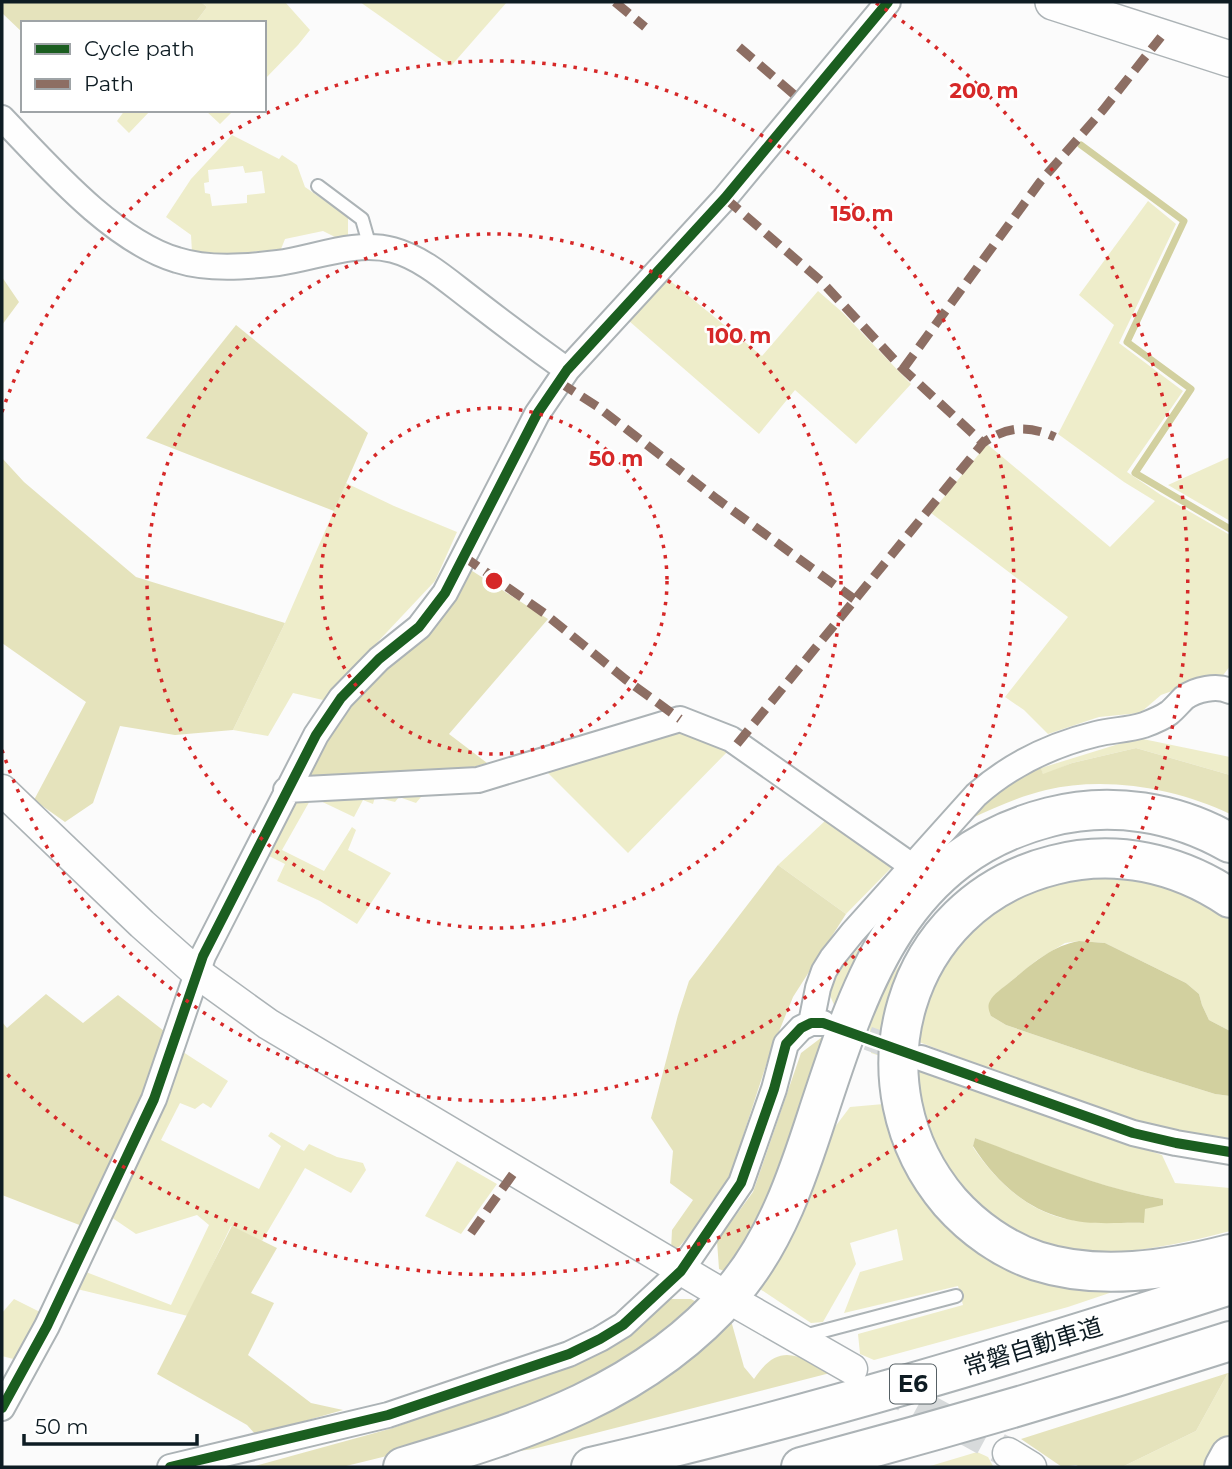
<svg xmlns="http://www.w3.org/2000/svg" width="1232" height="1469" font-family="Montserrat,'Noto Sans JP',sans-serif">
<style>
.green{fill:#eeedca;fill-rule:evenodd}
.forest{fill:#e5e3bc}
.water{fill:#d2d09f}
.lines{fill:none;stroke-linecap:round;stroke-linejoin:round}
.stream{stroke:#d2d09f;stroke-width:7}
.minor-tunnel{stroke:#d7dadb;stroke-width:24;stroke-dasharray:24 12;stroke-linecap:butt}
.tertiary-tunnel{stroke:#d7dadb;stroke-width:30;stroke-dasharray:30 15;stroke-linecap:butt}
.service-casing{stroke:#acb3b6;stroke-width:16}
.minor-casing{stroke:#acb3b6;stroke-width:28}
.tertiary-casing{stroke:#acb3b6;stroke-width:33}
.secondary-casing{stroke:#acb3b6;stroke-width:38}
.motorway-casing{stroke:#acb3b6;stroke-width:42}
.service{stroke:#fefefe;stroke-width:12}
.minor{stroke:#fefefe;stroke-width:24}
.tertiary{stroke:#fefefe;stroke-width:30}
.secondary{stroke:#fefefe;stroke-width:35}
.motorway{stroke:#fefefe;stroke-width:38}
.quiet{stroke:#8d6e63;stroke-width:9;stroke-dasharray:18 9;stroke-linecap:butt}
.cycleway-casing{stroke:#fff;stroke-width:15}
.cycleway{stroke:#1b5e20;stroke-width:10}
.ring{fill:none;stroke:#d62828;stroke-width:3.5;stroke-dasharray:3.5 7}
.labels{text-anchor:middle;stroke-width:5;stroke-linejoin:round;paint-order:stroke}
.shield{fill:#fff;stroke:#566065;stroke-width:2}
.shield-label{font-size:23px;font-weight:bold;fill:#0e1c23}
.street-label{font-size:24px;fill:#0e1c23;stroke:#fff}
.centre{fill:#d62828;stroke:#fff;stroke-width:3.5}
.ring-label{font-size:21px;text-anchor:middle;font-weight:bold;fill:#d62828;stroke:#fff;stroke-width:5;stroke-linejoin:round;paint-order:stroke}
</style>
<rect width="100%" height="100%" fill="#fbfbfb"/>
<path class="green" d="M201,2H285L310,30L298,45L264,80V23H195L207,7Z
M360,2H507L451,66Z
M125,110H151L129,133L117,121Z
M205,110H234L220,124Z
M232,135L279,159L282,155L297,165L305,187L348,217V236L339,239L323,231L285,239L281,249L229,254L192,252L191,235L166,217L191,179ZM243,166L245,173L262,171L265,193L247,195V203L212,206L210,194L205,193L204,183L209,182L208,170Z
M1148,201L1176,224L1119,343L1183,391L1127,472L1161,495L1230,535V666L1221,678L1194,683L1161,695L1140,713L1099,717L1048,734L1024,710L1005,697L1068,617L931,513L987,444L1110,547L1155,501L1124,482L1058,434L1114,325L1079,295Z
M668,279L762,356L818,291L842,312L911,384L856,444L795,390L759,434L629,321Z
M1230,457V521L1168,485Z
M346,483L394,506L457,532L435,581L323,700L293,693L268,736L233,730L285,623Z
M680,727L731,748L628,853L545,770Z
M1138,738L1230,757V775L1136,748L1072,763L1043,775L1041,768Z
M412,793L421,797L416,803L399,797L395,802L375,797L373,804L363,800L354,817L312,797L282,850L324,871L352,827L356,830L348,850L391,873L357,924L320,901L277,881L285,864L263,853L296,795Z
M826,820L895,864L846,914L778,865Z
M1085,872L1152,875L1230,916V1031L1209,1020L1202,1005L1199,994L1186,983L1105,943L1079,941L1065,943L1037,960L998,992L991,1016L1006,1025L1141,1071L1215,1094L1230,1096V1138L1180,1133L1114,1115L919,1042L920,1020L945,960L990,912L1017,893Z
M884,920L837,1012L829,993L836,973Z
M912,947L883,1057L871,1053L869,1017L887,983Z
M183,1052L228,1081L211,1108L203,1103L195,1109L180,1103L161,1140L259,1189L281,1146L268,1136L271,1132L304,1151L309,1144L337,1157L363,1163L366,1170L351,1193L305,1168L262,1241L231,1226L188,1316L77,1289L86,1272L171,1305L209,1225L197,1215L136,1234L111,1217Z
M915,1068L994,1098L1162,1155L1175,1183L1230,1188V1231C1185,1243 1129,1255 1083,1252C1010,1246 945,1189 922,1121C917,1104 917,1084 915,1068ZM975,1138C1037,1162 1098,1188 1163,1199V1204L1144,1209V1223C1118,1222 1091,1224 1066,1219C1027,1211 994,1179 973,1147Z
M895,1103L967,1231L1145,1281L1068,1307L874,1360L860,1354L858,1334L963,1305L958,1286L844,1313L860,1272L903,1260L897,1229L850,1243L856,1264L823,1322L811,1323L751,1283L819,1148L850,1107Z
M457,1161L497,1184L461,1234L425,1216Z
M14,1299L42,1313L17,1360L2,1356V1313Z
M1228,1373H1230V1467H1122L1196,1431Z
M977,1452L988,1457L993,1466L927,1467Z"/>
<path class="forest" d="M2,2H201L207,7L195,23H23V33L2,13Z
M2,277L19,302L2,325Z
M236,325L368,433L334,511L146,438Z
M2,458L24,482L136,577L285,623L233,730L175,735L120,726L93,803L65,822L34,800L86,702L2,643Z
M466,567L548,619L449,734L487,763L463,770L307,782L305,777L333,727Z
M1136,748L1230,775V814C1175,788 1106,776 1046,790C1020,796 995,808 970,819C992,797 1012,780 1041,768L1043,774L1072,763Z
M778,865L846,914L793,997L769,1056L729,1179L690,1234L679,1247L671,1250L672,1230L693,1200L670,1183L673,1151L651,1118L678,1015L689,981Z
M46,994L83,1023L118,995L164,1031L133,1124L82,1226L2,1195V1022L7,1028Z
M830,1031L774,1193L729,1273L719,1269L717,1241L753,1192L801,1053Z
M232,1226L277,1248L251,1293L274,1303L248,1355L311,1403L343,1410L256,1435L247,1425L157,1374Z
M666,1299H691L702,1305L605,1375L519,1412L395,1454L342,1467H251L393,1428L505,1386L577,1364L623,1341Z
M724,1320L732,1324L744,1367L754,1379C780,1340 798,1357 834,1372L533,1449L467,1459Z
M1228,1373L1196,1431L1122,1467H1080L1076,1465L1062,1467L1021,1439Z"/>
<path class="water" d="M1079,941L1105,943L1186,983L1199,994L1202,1005L1209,1020L1230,1031V1096L1215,1094L1141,1071L1006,1025L991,1016C989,1011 987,1006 990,1001C993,994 1003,988 1010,982C1031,965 1051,946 1079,941Z
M975,1138C1037,1161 1098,1188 1163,1199V1205L1145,1209L1144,1223C1119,1222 1088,1226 1063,1218C1023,1207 995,1180 973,1146Z"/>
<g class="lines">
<path class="stream" d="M1081,145L1184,221L1127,342L1191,389L1135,473L1230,529"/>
<path class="minor-tunnel" d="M834,1026L911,1054"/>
<path class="tertiary-tunnel" d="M879,1383L1008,1453"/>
<defs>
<path id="service" d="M318,186L362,219L370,247
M804,1336L956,1296"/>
<path id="minor" d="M2,118C48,166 113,241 177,260C208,270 246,267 278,263C315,258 355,240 393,250C423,258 449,282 473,300C504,324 535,347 567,370
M286,790L478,780L680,719L731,739L912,866
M811,1023L818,988L824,971L832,958L853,932L976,795C1011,764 1051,745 1096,734C1112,730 1128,730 1144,725C1152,722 1162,718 1169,713C1174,709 1179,703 1184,698C1196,689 1217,685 1230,691
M921,1058L1133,1133L1176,1143L1230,1152
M2,1408L47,1326L154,1099L203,956L316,735L341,698L379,659L419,627L445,593L537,414L567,370L725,198L888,2
M170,1467L388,1415L569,1354L600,1339L623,1325L681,1271L741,1183L774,1089L786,1044L801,1028L811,1023H823"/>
<path id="tertiary" d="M2,790L142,924L196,972L268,1024L712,1288
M742,1306L852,1369
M1008,1453L1031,1467"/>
<path id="secondary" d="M1053,2L1230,59"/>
<path id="motorway" d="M1230,898C1178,863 1115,849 1054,865C901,903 850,1085 950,1202C973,1228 1004,1250 1037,1261C1099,1281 1168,1270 1230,1254
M403,1467C527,1430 646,1393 733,1291C776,1241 798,1175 818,1113C861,982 901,855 1050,817C1111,801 1176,812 1230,843
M591,1467C807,1417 1019,1353 1230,1285
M801,1467C945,1429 1088,1387 1230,1341
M1224,1467L1230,1456"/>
</defs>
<use href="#service" class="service-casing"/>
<use href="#minor" class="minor-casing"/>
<use href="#tertiary" class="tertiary-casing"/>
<use href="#secondary" class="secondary-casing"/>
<use href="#motorway" class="motorway-casing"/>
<use href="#service" class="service"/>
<use href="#minor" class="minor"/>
<use href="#tertiary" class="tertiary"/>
<use href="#secondary" class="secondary"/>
<use href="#motorway" class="motorway"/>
<path class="quiet" d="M615,2L645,27
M739,47L805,104
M725,198L821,281L903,369L983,443
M903,369L1040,182L1103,110L1161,37
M559,382L598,407L717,499L854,599
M463,556L544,613L625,679L680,719
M737,744L983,443C1007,426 1028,425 1055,437
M471,1233L515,1171"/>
<defs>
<path id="cycleway" d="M2,1408L47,1326L154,1099L203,956L316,735L341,698L379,659L419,627L445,593L537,414L567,370L725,198L888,2
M170,1467L388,1415L569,1354L600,1339L623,1325L681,1271L741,1183L774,1089L786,1044L801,1028L811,1023H823L1133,1133L1176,1143L1230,1152"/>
</defs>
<use href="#cycleway" class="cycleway-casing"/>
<use href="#cycleway" class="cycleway"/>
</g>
<g class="ring">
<circle cx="494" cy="581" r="173"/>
<circle cx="494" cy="581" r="347"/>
<path d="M2 412A520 520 0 1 1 2 750"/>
<path d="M876 3A693 693 0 1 1 4 1071"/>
</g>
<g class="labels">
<rect class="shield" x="890" y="1364.5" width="46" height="39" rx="5"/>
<g class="shield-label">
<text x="913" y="1392">E6</text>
</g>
<g class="street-label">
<text transform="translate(1033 1347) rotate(-17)" y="8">常磐自動車道</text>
</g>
</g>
<circle cx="494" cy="581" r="10" class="centre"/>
<g class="ring-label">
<text x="984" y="98">200 m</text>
<text x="862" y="221">150 m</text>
<text x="739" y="343">100 m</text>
<text x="616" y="466">50 m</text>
</g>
<rect width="1232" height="1469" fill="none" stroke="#0e1c23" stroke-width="7"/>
<rect x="21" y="21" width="245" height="91" fill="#ffffff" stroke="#9fa4a7" stroke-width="2"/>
<rect x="35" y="44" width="35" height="10" fill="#1b5e20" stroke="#9fa4a7" stroke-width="2"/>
<text x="84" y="56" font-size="21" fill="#0e1c23">Cycle path</text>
<rect x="35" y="79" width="35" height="10" fill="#8d6e63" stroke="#9fa4a7" stroke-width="2"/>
<text x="84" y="91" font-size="21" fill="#0e1c23">Path</text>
<path d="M24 1434v10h173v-10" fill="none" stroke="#0e1c23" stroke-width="3.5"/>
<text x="35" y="1434" font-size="21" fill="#0e1c23" stroke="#ffffff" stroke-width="5" paint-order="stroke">50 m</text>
</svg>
